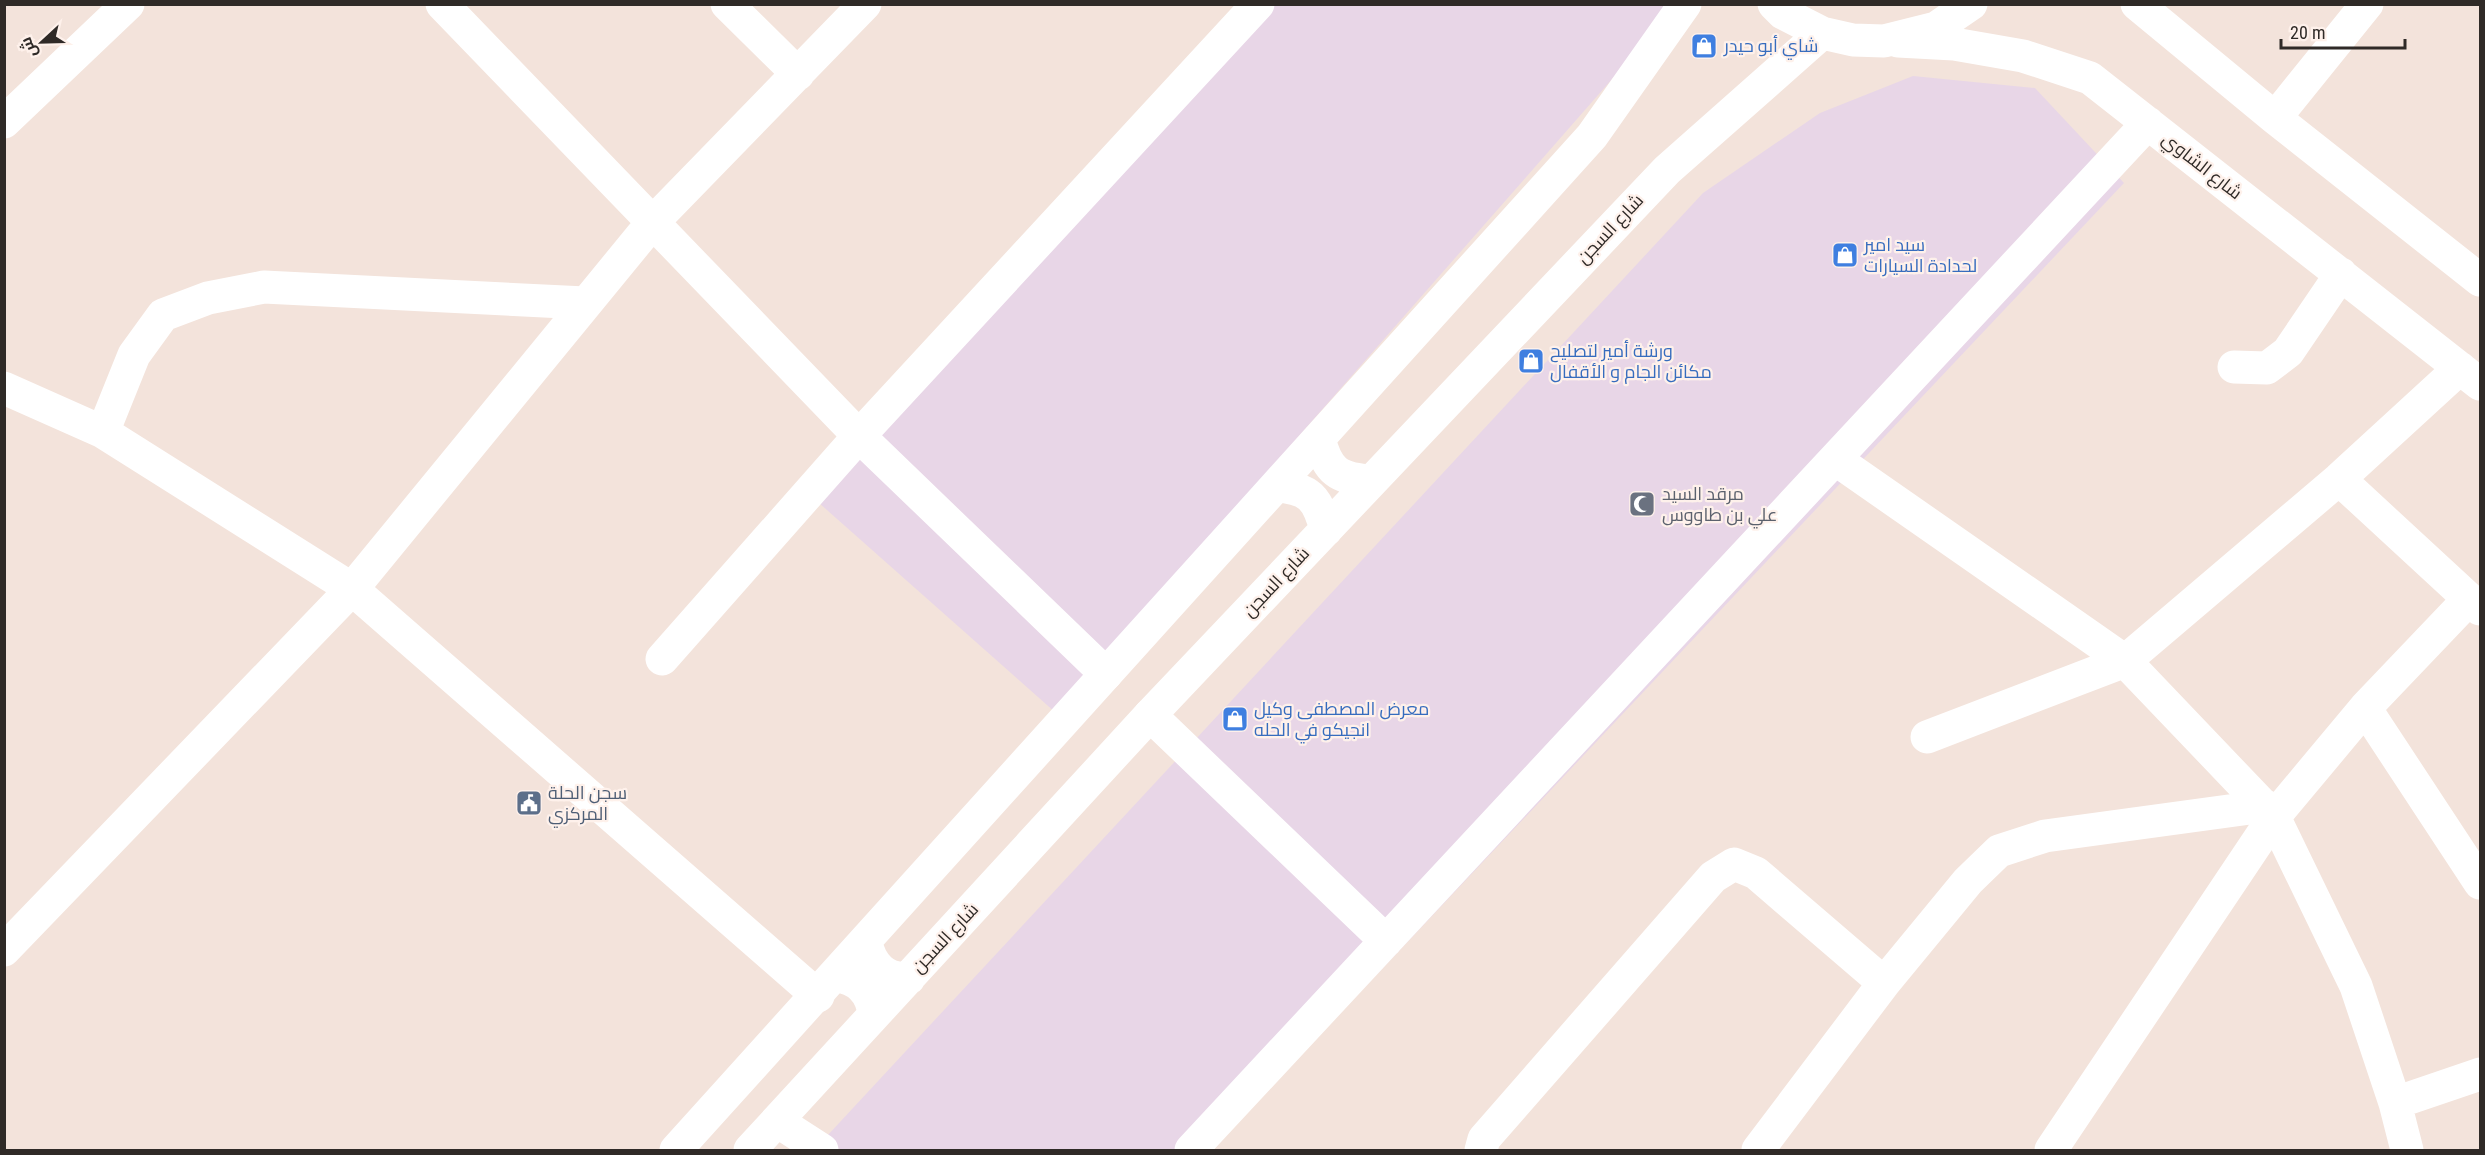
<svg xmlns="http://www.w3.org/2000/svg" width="2485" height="1155" font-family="'Roboto Condensed',Cairo,sans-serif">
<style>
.commercial{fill:#e8d6e7}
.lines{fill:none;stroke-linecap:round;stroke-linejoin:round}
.minor{stroke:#fff;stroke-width:33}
.major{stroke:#fff;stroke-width:33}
.labels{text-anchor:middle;stroke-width:4.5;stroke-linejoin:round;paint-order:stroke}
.shop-label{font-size:18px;fill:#366cbe;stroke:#fef1eb;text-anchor:start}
.street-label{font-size:18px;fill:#2f2a27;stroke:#fef1eb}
.worship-label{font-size:18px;fill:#5b616d;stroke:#fef1eb;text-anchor:start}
.service-label{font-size:18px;fill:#4e5e75;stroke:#fef1eb;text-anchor:start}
</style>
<rect width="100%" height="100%" fill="#f3e3db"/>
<path class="commercial" d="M1269,5H1677L1056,713L801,487Z
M1913,76L2035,88L2124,183L1211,1150H814L1703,193L1820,113Z"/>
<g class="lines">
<path class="minor" d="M442,4L859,436L1106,674
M727,4L798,74
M2137,4L2275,118L2480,280
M1898,41L1954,44L2023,56L2090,78L2480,384
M2275,118L2367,4
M4,122L128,4
M2234,367L2267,368L2288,352L2341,274
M4,388L103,432L352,589L818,996
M103,432L134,355L163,315L208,298L264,287L585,303
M1835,459L2125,661L2274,817L2356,986L2395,1103L2407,1150
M2339,479L2480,609
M662,659L859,436L1258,4
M2365,708L2480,883
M1150,715L1386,941
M1927,737L2125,661L2339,479L2460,368
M4,950L352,589L652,223L865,4
M2395,1103L2480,1074
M777,1121L822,1150
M1191,1150L2148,123
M1481,1150L1484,1139L1713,877L1734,864L1756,873L1884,983
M1758,1150L1884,983L1968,881L1999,851L2045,836L2265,806
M2051,1150L2274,817L2365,708L2469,599"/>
<path class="major" d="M1774,4L1783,13L1822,33L1853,40L1884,41L1936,28L1971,4
M1319,438C1327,471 1338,479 1372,481
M1276,486C1309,488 1318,498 1326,530
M866,942C870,964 885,981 909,978
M836,976C858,978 872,993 874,1015
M676,1150L1592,136L1685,4
M750,1150L1150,715L1667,170L1822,33"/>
</g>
<defs>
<symbol id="shop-square" viewBox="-11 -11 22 22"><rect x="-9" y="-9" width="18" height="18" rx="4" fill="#3f7fe0" stroke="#fef1eb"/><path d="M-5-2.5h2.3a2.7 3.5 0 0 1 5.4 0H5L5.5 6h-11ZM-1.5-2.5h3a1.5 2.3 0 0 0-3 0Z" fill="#fff"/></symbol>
<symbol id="mosque-square" viewBox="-11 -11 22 22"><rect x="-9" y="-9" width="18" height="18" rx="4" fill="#6b7280" stroke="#fef1eb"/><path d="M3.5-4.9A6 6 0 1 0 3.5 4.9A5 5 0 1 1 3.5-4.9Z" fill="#fff"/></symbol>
<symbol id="civic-square" viewBox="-11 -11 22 22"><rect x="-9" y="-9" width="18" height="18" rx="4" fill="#5c6f8a" stroke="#fef1eb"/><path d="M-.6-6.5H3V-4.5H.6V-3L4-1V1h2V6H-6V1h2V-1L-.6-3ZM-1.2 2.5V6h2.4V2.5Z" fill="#fff"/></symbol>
</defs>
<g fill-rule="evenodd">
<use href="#shop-square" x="1689" y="31" width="30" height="30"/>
<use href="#shop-square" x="1830" y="240" width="30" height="30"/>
<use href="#shop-square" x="1516" y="346" width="30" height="30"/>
<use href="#mosque-square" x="1627" y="489" width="30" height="30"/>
<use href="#shop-square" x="1220" y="704" width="30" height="30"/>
<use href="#civic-square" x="514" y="788" width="30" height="30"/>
</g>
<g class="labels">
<g class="shop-label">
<text x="1724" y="52">شاي أبو حيدر</text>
<text x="1864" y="251">سيد امير<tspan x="1864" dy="21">لحدادة السيارات</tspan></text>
<text x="1550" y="357">ورشة أمير لتصليح<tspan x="1550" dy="21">مكائن الجام و الأقفال</tspan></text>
<text x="1254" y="715">معرض المصطفى وكيل<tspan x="1254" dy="21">انجيكو في الحله</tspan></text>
</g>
<g class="street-label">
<text transform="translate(2202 166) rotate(38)" y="6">شارع الشاوي</text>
<text transform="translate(1610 229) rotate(-47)" y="6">شارع السجن</text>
<text transform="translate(1276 582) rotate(-47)" y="6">شارع السجن</text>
<text transform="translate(945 938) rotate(-47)" y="6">شارع السجن</text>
</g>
<g class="worship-label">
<text x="1662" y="500">مرقد السيد<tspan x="1662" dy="21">علي بن طاووس</tspan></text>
</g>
<g class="service-label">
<text x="548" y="799">سجن الحلة<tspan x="548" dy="21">المركزي</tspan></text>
</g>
</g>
<rect width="2485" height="1155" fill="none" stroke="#2f2a27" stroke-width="12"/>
<g transform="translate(42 42) rotate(248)" stroke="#fef1eb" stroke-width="4.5" paint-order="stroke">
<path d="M0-4.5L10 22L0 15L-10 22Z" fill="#2f2a27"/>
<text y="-9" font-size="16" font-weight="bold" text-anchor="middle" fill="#2f2a27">ش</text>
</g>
<path d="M2281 39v9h124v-9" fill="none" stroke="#2f2a27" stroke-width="3"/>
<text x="2290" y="39" font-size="18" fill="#2f2a27" stroke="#fef1eb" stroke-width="4.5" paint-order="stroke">20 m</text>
</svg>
